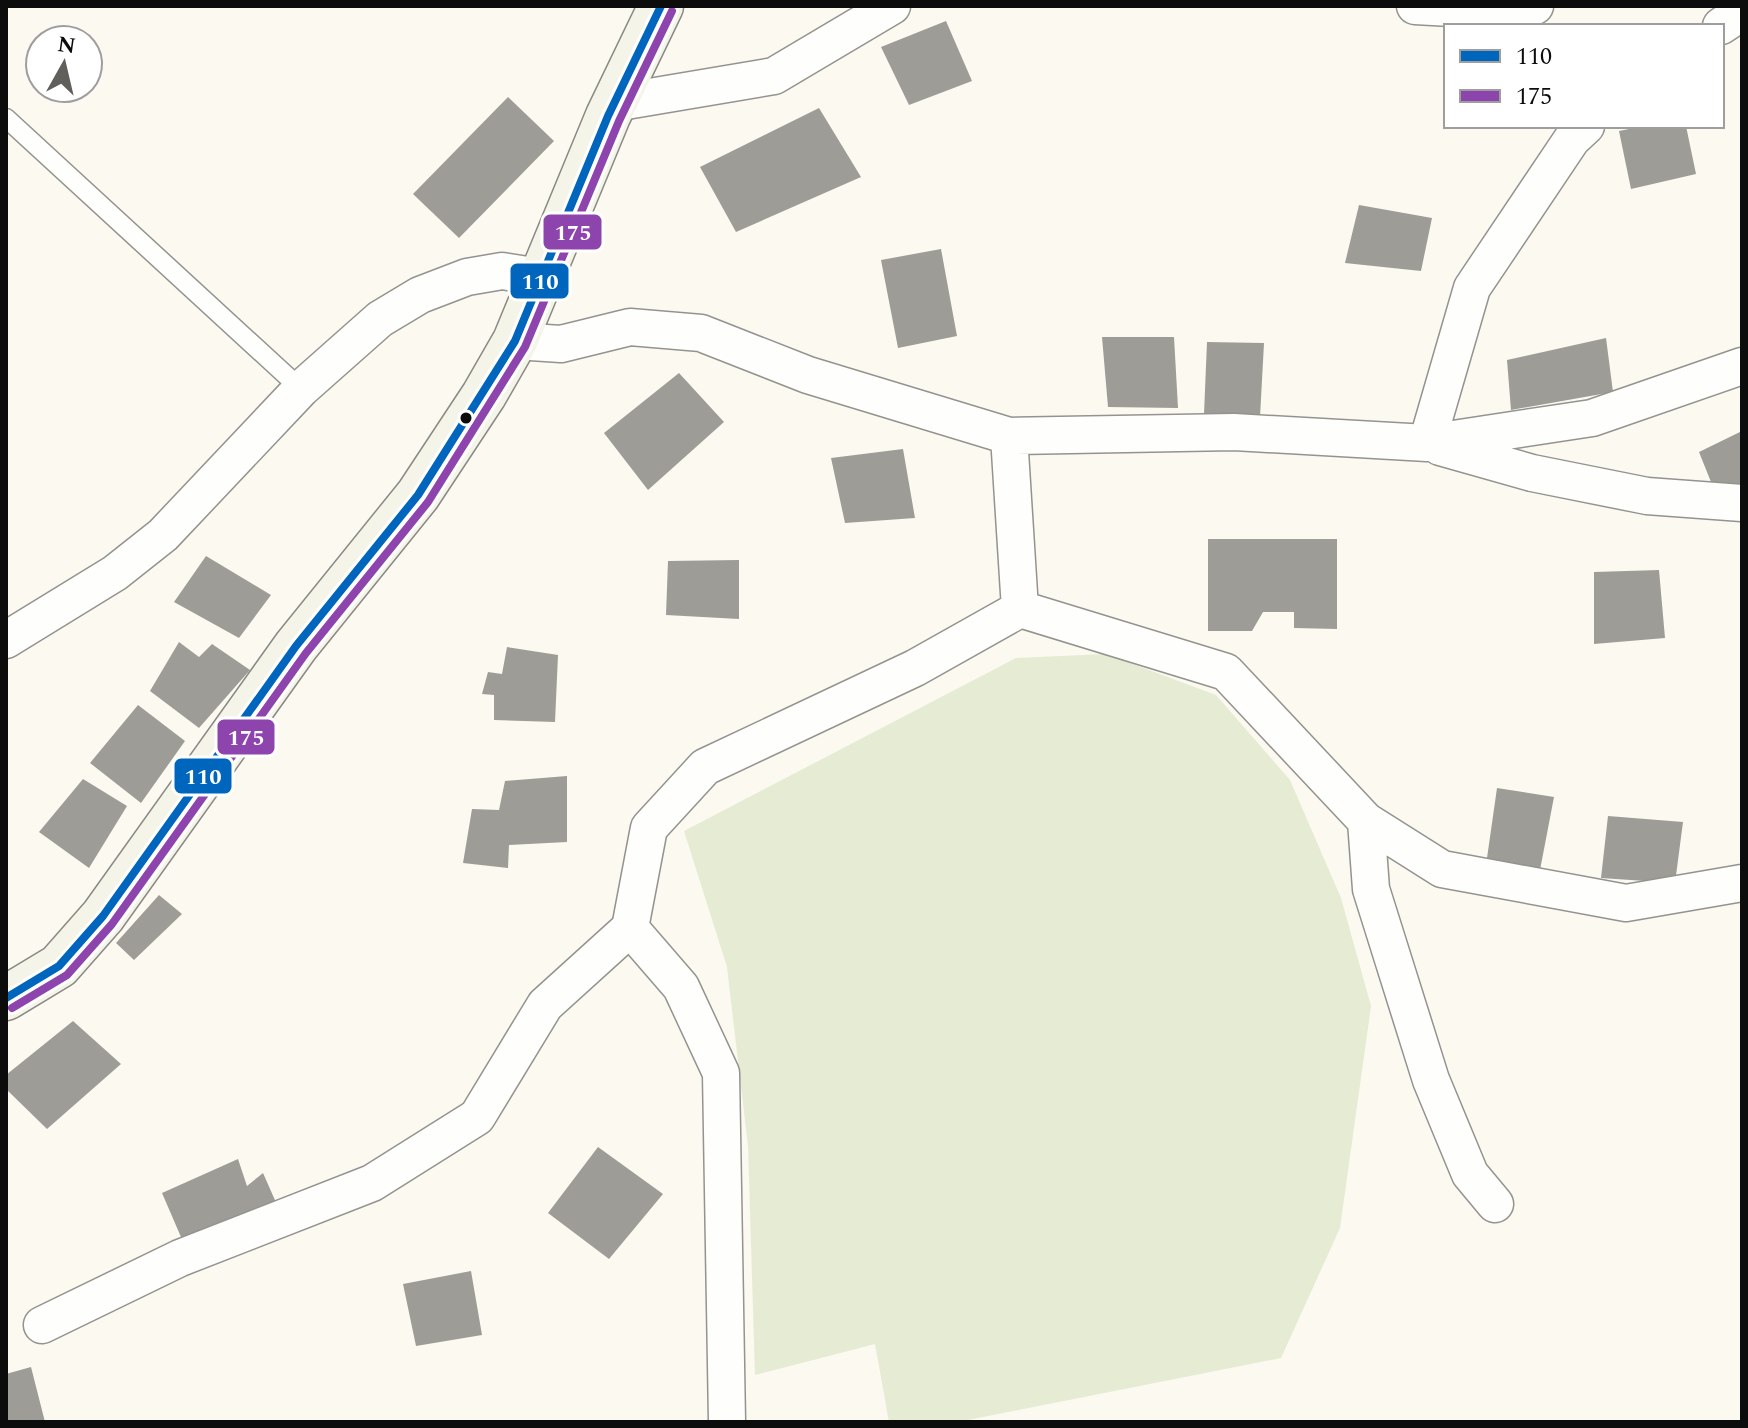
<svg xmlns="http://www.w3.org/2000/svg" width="1748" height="1428" font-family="Spectral,serif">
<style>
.cemetery{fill:#e6ecd3}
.building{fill:#9e9c96}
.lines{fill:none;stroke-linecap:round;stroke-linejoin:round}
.lane-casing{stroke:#94938f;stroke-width:21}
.street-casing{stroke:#94938f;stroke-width:39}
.secondary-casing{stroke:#8a8985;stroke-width:47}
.lane{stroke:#fefefd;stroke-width:18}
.street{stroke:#fefefd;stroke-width:36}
.secondary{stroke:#f5f4e8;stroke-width:44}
.bus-1-casing{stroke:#fff;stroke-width:14}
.bus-2-casing{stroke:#fff;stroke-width:14}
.bus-1{stroke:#0065bd;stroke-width:8}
.bus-2{stroke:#8e44ad;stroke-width:8}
.bus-dot{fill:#0c0c0c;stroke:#fff;stroke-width:3}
.line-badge{stroke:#fff;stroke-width:3}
.badge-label{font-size:22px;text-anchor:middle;font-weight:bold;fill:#fff}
</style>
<rect width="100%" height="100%" fill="#fbf9f0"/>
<path class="cemetery" d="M1106,654L1216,695L1290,780L1341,898L1371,1006L1340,1228L1281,1358L958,1422H889L875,1344L755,1375L748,1146L727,967L684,831L1016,658Z"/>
<path class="building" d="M946,21L972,81L909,105L881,47Z
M508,97L554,141L459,238L413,194Z
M819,108L861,177L736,232L700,167Z
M1644,126H1686L1696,174L1631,189L1619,131Z
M1359,205L1432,218L1421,271L1345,263Z
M941,249L957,336L898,348L881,260Z
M1102,337H1174L1178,408L1108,407Z
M1606,338L1613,392L1511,410L1507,360Z
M1207,342L1264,343L1260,417L1204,414Z
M679,373L724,422L648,490L604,433Z
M1742,431V490L1719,502L1699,452Z
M903,449L915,518L845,523L831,458Z
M1208,539H1337V629L1294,628V612H1263L1252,631H1208Z
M206,556L271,595L239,638L174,602Z
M739,560V619L666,615L668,561Z
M1659,570L1665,638L1594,644V572Z
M179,642L199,657L212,644L250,670L199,728L150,691Z
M507,647L558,655L555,722L494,720V695L482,694L488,672L502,674Z
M138,705L185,741L141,803L90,763Z
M567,776V842L509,845L508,868L463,863L472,809L499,810L505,781Z
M83,779L127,806L89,868L39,832Z
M1497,788L1554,797L1540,870L1487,858Z
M1608,816L1683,822L1675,883L1601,878Z
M159,895L182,914L134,960L116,943Z
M73,1021L121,1064L47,1129L6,1089V1075Z
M598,1147L663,1194L609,1259L548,1213Z
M238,1159L247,1186L263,1173L278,1207L184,1244L162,1193Z
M471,1271L482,1335L416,1346L403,1284Z
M31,1367L45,1422H6V1374Z"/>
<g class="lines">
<defs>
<path id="lane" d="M6,118L301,389"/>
<path id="street" d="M1415,6L1524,12L1535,6
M1721,26L1742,12
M614,103L774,76L892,6
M515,341L561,344L630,327L701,333L808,375L1009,436L1234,432L1427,443L1592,418L1742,366
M1009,436L1020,609
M1427,443L1472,288L1572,139L1586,126
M1440,447L1532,473L1647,496L1742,503
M6,640L115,573L163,535L301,389L380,319L420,295L467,277L502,271L540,277
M1366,821L1371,889L1431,1080L1470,1174L1495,1204
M630,928L681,987L721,1073L727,1422
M42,1325L180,1258L372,1183L477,1117L545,1005L630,928L649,828L705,767L915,668L1020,609L1226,672L1366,821L1442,869L1626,903L1742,883"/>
<path id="secondary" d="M6,998L59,966L103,916L296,646L418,495L484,395L515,341L608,116L661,6"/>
</defs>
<use href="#lane" class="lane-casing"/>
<use href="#street" class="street-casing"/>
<use href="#secondary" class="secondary-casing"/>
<use href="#lane" class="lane"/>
<use href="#street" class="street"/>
<use href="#secondary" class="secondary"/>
<defs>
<path id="bus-1" d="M6,998L59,966L103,916L296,646L418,495L515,341L608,116L661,6"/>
<path id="bus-2" d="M12,1008L67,975L112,924L306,653L428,502L525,347L619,121L672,11"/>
</defs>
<use href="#bus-1" class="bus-1-casing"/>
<use href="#bus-2" class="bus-2-casing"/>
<use href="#bus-1" class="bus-1"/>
<use href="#bus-2" class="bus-2"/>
</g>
<circle class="bus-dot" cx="466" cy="418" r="7"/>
<g class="line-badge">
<rect x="542" y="213" width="61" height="38" rx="8" fill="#8e44ad"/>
<rect x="509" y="262" width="61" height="38" rx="8" fill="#0065bd"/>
<rect x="216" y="718" width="60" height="38" rx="8" fill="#8e44ad"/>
<rect x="173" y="757" width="60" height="38" rx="8" fill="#0065bd"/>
</g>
<g class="badge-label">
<text x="573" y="240">175</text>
<text x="540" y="289">110</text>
<text x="246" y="745">175</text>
<text x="203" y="784">110</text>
</g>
<rect width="1748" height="1428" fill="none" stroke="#0c0c0c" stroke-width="16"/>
<rect x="1444" y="24" width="280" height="104" fill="#ffffff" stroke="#9e9e9e" stroke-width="2"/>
<rect x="1460" y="50" width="40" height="12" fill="#0065bd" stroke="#9e9e9e" stroke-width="2"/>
<text x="1516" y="64" font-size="24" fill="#0c0c0c">110</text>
<rect x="1460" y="90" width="40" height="12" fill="#8e44ad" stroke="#9e9e9e" stroke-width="2"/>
<text x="1516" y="104" font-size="24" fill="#0c0c0c">175</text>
<g transform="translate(64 64) rotate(8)"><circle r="38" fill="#ffffff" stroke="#9e9e9e" stroke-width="2"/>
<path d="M0-6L14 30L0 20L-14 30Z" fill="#605f5c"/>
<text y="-12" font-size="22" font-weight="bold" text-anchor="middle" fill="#0c0c0c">N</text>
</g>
</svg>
